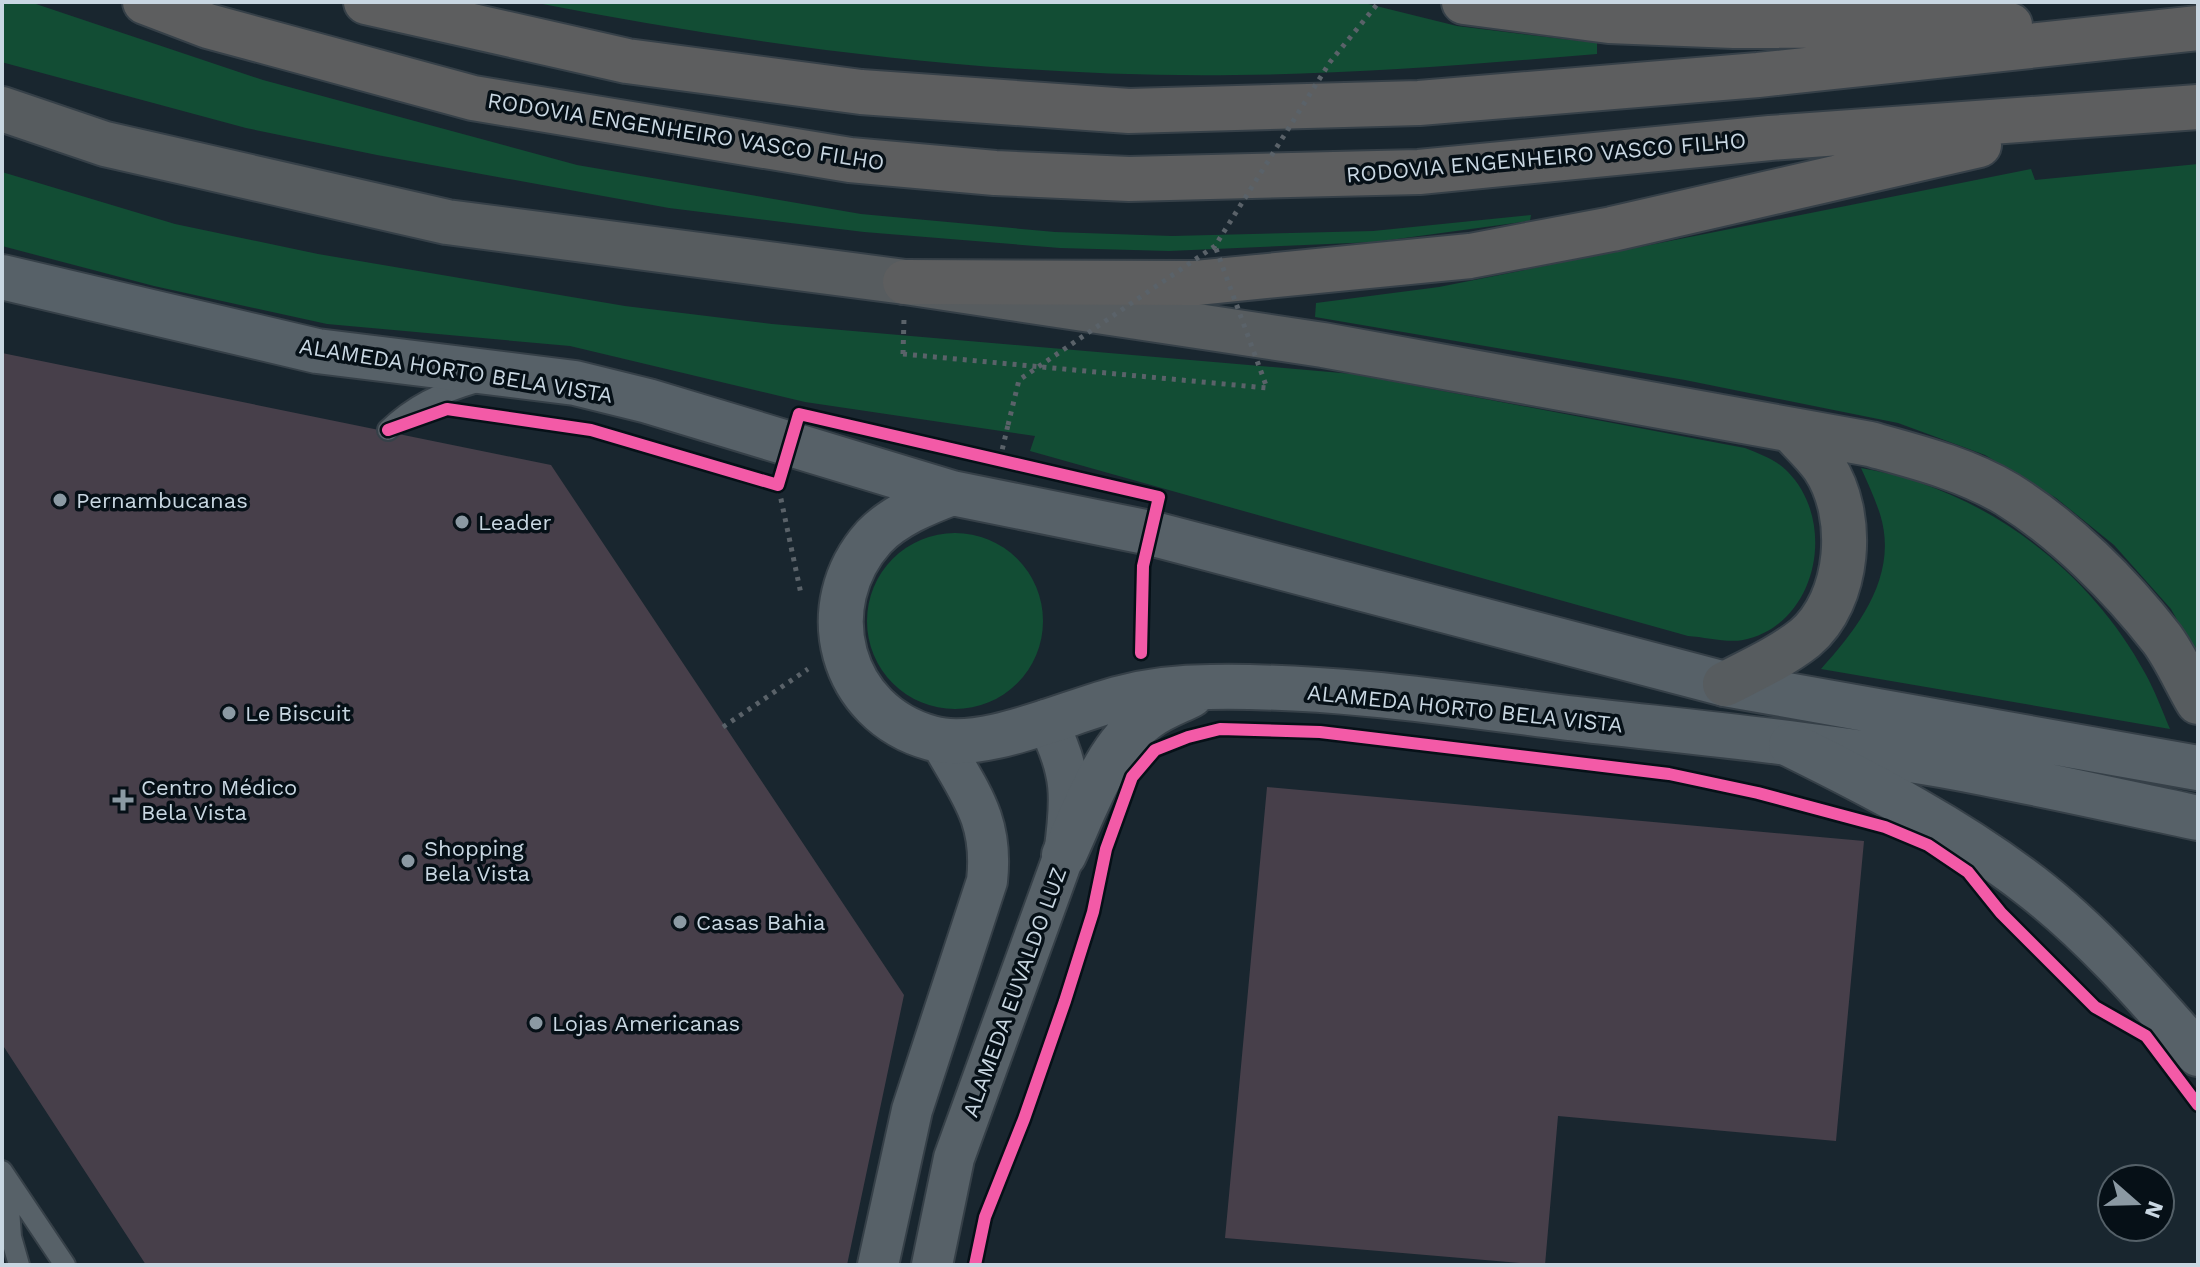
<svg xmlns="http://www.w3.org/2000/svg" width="2200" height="1267" font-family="'Work Sans',sans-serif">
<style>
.green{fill:#124d34}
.building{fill:#473f4a}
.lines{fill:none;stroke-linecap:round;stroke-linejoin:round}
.service-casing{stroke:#364048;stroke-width:24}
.minor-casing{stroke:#364048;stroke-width:44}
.tertiary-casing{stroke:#364048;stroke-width:48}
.secondary-casing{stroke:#364048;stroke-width:48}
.primary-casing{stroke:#364048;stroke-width:48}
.motorway-casing{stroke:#364048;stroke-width:48}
.path{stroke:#5a6269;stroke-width:5;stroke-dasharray:4 6;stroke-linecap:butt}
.service{stroke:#576168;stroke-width:20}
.minor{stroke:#576168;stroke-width:40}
.tertiary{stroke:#576168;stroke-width:44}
.secondary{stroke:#576168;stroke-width:44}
.primary{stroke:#575c5f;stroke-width:44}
.motorway{stroke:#5d5e5f;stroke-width:44}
.path-bridge{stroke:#5a6269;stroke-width:5;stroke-dasharray:4 6;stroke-linecap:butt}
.cycleway-casing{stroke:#061017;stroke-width:17}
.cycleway{stroke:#f35aa7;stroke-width:12}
.poi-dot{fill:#8b99a3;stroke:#061017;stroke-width:3}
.labels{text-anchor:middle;stroke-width:7;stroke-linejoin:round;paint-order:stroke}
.street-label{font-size:22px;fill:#c9d7e2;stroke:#061017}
.poi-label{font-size:22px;fill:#c9d7e2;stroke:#061017;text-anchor:start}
</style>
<rect width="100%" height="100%" fill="#19262f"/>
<path class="green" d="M2,2H30L263,80L577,165L861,214L1055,232L1172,236L1373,231L1531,215L1530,221L1375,242L1169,251L1060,248L864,232L669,208L377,155L246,128L5,63L2,62Z
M532,2H1360L1457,26L1597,43V54C1477,64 1355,74 1235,75C1000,78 763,47 532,2Z
M2198,164V657L2171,609L2114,545L2056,498L1985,455L1898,423L1685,380L1315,317L1316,303L1439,287L2031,169L2035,180Z
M2,172L175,224L318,254L625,306L772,324L1353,374L1745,448C1760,454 1777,460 1788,472C1838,523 1817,625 1743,640C1727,643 1705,637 1688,636L1030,451L1035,436L805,402L570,346L327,324L154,286L2,246Z
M1861,468C1979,487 2088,567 2145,673C2155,691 2162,710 2170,729L1821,669C1859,627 1899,575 1880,514C1875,499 1868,483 1861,468Z
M867 621a88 88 0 1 1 176 0a88 88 0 1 1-176 0Z"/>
<path class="building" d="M2,353L551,465L904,995L847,1265H146L2,1044Z
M1267,787L1864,841L1836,1141L1558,1116L1545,1265L1225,1238Z"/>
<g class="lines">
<defs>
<path id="service" d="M388,430C414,405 440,393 474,383
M2,1171L65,1265
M7,1181L11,1237L19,1265"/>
<path id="minor" d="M878,1265L912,1110L987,881C994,819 969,792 940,740
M932,1265L954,1158L1064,855C1072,798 1073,772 1046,720"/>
<path id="tertiary" d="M2,277L317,351L575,383L648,401L952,493L1150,533L1725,684L2198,768
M952,493C925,503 894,516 874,537C812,606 840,713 931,738C983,753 1068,711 1121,698C1148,691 1182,687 1210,687C1330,685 1450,703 1568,718C1698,733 1829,745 1958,768C2038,783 2118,801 2198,818
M1064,855C1085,810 1105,748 1147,718C1160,708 1177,702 1191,695"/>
<path id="secondary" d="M1791,745C1874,786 1957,829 2031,886C2093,934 2146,995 2198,1054"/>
<path id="primary" d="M2,109L105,144L447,222L905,282L1323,345L1870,444C1917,457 1965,469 2007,494C2065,530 2120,585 2162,639C2176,658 2186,682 2198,702
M1725,684C1752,670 1781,657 1805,638C1850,600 1856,515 1824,467C1815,454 1802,442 1791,430"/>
<path id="motorway" d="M145,2L208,26L473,98L850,160L995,173L1129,179L1419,172L1770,138L2198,107
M366,2L627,61L861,92L1129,111L1419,103L1758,75L2198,28
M1464,2L1609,21L1734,26L2010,25
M905,282L1196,283L1470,256L1612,229L1979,145"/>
</defs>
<use href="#service" class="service-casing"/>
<use href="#minor" class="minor-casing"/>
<use href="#tertiary" class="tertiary-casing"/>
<use href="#secondary" class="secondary-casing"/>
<use href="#primary" class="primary-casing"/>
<use href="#motorway" class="motorway-casing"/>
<path class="path" d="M903,354L904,319
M945,446L1005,460
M1000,459L1008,425
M779,479L778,485L801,594
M723,727L808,669"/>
<use href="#service" class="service"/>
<use href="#minor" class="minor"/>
<use href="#tertiary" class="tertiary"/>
<use href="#secondary" class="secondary"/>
<use href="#primary" class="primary"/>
<use href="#motorway" class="motorway"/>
<path class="path-bridge" d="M903,354L1267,388L1215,246
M1008,425L1019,380L1215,246L1330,62L1379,2"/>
<defs>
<path id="cycleway" d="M388,430L447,409L591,430L778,485L799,414L1159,497L1143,566L1141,653
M975,1265L985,1217L1024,1119L1065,1001L1093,912L1106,849L1132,777L1155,750L1188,737L1220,729L1320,732L1669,774L1758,793L1885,827L1928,845L1968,872L2001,913L2095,1007L2146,1036L2198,1105"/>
</defs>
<use href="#cycleway" class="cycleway-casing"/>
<use href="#cycleway" class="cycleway"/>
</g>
<g class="poi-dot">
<circle cx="60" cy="500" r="8"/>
<circle cx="462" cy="522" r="8"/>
<circle cx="229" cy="713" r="8"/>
<path d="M119 788h8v8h8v8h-8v8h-8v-8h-8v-8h8z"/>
<circle cx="408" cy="861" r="8"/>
<circle cx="680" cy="922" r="8"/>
<circle cx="536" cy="1023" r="8"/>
</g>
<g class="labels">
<g class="street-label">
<text transform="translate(686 131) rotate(9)" y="8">RODOVIA ENGENHEIRO VASCO FILHO</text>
<text transform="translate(1546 157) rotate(-5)" y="8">RODOVIA ENGENHEIRO VASCO FILHO</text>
<text transform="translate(456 370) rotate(9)" y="8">ALAMEDA HORTO BELA VISTA</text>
<text transform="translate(1465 708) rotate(6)" y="8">ALAMEDA HORTO BELA VISTA</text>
<text transform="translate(1014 992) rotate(-70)" y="8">ALAMEDA EUVALDO LUZ</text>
</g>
<g class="poi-label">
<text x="76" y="508">Pernambucanas</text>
<text x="478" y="530">Leader</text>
<text x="245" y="721">Le Biscuit</text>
<text x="141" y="795">Centro Médico<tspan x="141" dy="25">Bela Vista</tspan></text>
<text x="424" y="856">Shopping<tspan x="424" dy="25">Bela Vista</tspan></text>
<text x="696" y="930">Casas Bahia</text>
<text x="552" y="1031">Lojas Americanas</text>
</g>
</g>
<rect width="2200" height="1267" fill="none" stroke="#c9d7e2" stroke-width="8"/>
<g transform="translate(2136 1203) rotate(110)"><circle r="38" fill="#061017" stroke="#546068" stroke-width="2"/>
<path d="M0-6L14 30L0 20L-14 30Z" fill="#8b99a3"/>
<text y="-12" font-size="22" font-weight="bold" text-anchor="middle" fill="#c9d7e2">N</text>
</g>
</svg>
